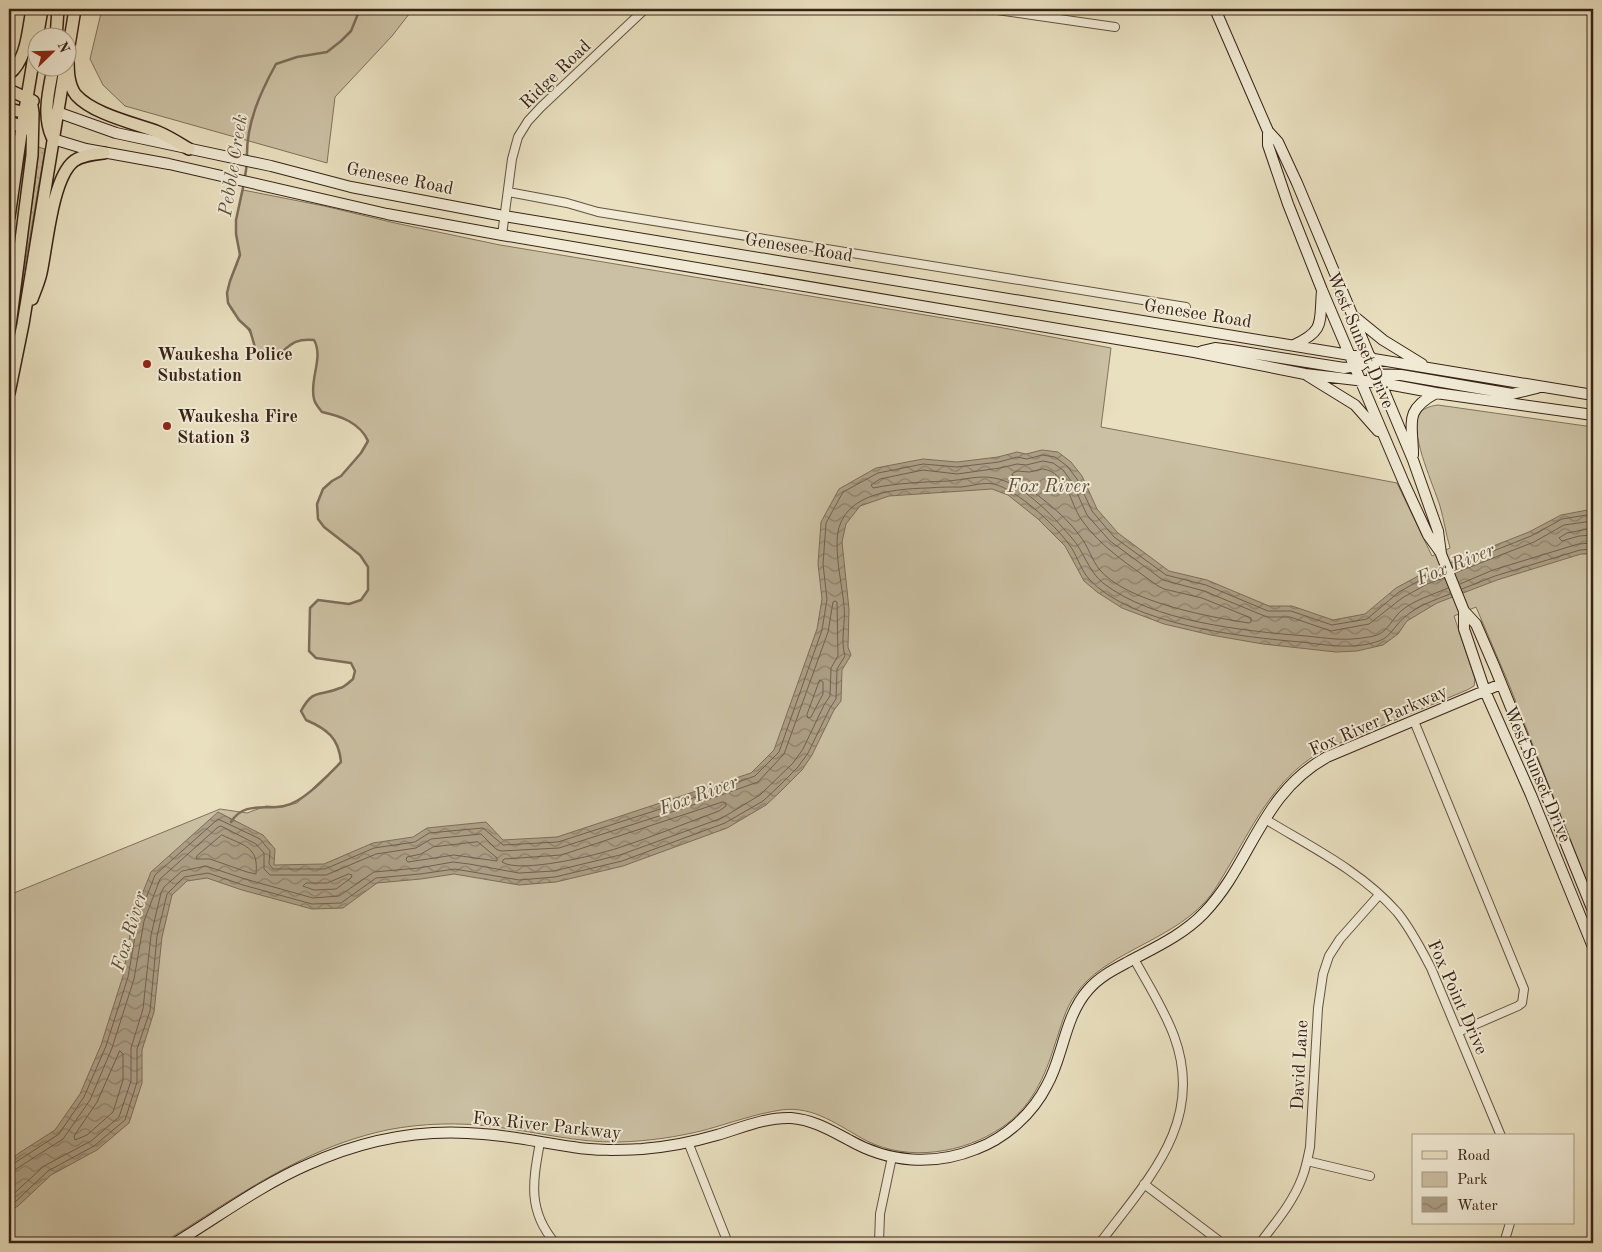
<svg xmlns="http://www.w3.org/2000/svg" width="1602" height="1252" font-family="'Old Standard TT',serif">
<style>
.grass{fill:url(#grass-dots);stroke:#81715c}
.green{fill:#cbc0a3;stroke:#81715c}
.water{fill:url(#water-waves);stroke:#7d6d59}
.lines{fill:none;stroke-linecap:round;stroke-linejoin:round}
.shore{stroke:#72604e;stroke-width:1}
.stream{stroke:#7d6d59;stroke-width:2.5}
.street-casing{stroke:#645240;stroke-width:10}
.secondary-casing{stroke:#372216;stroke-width:12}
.primary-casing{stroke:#372216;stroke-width:14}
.street{stroke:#f1ebd6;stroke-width:8}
.secondary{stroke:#f1ebd6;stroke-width:10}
.primary{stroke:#e9e0c0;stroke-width:11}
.poi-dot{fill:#8f2418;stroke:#f1ebd6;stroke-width:2}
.labels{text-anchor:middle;stroke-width:4;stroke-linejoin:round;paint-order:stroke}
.street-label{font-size:18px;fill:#372216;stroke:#f1ebd6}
.poi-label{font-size:18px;font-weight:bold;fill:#372216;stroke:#f1ebd6;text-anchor:start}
.water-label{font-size:19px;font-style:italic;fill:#604e3d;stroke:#f1ebd6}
</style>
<defs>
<pattern id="grass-dots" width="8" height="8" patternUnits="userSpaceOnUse" patternTransform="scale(1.25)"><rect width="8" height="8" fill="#cbc0a3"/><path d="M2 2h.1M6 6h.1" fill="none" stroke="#afa58c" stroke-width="1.8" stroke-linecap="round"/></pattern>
<pattern id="water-waves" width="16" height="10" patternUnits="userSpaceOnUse" patternTransform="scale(1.25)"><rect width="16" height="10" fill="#ac9f86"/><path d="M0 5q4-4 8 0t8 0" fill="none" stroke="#8d816d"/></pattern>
</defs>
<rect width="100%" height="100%" fill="#e9e0c0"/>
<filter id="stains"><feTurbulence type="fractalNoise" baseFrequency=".004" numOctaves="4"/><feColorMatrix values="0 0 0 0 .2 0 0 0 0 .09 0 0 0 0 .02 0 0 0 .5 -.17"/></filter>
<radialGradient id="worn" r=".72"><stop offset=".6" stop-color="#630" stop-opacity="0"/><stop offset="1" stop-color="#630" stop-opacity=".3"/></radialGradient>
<path class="grass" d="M38,147L45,149L19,300H17L35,184Z"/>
<path class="green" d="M102,9H413L392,36L335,97L327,163L125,106L103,85L90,59Z
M243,190L324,206L395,223L500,245L998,327L1111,348L1101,427L1397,483L1432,556L1450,548C1446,534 1444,520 1440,506C1433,484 1413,441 1417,419C1419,409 1430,406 1438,405L1593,427V897L1508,682L1476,607L1454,616L1475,679L1474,686L1467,690L1328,748C1278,773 1256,820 1229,866C1221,879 1214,893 1203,904C1167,942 1103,954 1076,994C1065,1008 1061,1027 1055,1044C1045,1077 1031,1108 1001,1128C964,1153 909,1162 867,1141C840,1127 814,1105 781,1110C755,1114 730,1123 705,1130C677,1137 649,1141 620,1142C578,1143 538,1132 496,1127C461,1122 422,1123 387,1130C326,1143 277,1171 224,1204C211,1212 198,1221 185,1229C178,1233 171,1238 165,1241C154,1246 138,1243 126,1243C87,1243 48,1243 9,1243V895L220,809L247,813L266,806L282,807L297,803L341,762C339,738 327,729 306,720L301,711C314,687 320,697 340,688C345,687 349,682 353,679L355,671L351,663L316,658L309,651L310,608L318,600L349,604L361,600L368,590V567L360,555L324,527L318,519L317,504L323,489L332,481L341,476L361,453L368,440C360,423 340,416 322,412C319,408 315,404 314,399C309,379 324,358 314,340C291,338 290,347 273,359C252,354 258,349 250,333C245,322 231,315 228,302C224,284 236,273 239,258C241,249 236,240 236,231C235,216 240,204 243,190Z"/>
<path class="water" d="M1042,450L1058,452L1071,462L1082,476L1097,509L1118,533L1169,571L1207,580L1269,606H1292L1333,620L1365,614L1396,588L1422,574L1529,532L1561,515L1593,509V554H1581L1497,580L1437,603L1407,621L1398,634L1383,645L1357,651L1336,652L1263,644L1211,635L1164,624L1122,608L1097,592L1084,581L1065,546L1038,519L1008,495L992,489L889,496L860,506L846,524L842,542L849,609L848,647L851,655L842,670L841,701L834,710L812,755L802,770L781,791L766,805L727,828L623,866L556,882L519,885L454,874L421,879L377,883L343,908L312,909L242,890L207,878L187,881L172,895L162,937L154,1012L142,1050V1083L129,1123L97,1150L51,1175L18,1206L9,1211V1161L19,1153L55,1130L80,1094L101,1045L123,976L133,917L151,872L218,812L263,835L275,849L274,865L324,864L373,843L413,837L427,828L486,822L503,840L557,837L751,773L774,750L817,629L822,599L818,564L821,522L839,489L876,468L923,459L957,462L998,457L1017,452L1026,454Z"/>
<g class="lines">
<path class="shore" d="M1043,469C1067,472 1070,503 1081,519C1101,548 1131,566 1158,586L1164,589L1202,598L1251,618V622L1249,623C1209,617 1126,602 1099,569C1092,560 1088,546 1080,536C1062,511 1035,494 1012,475L1013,473L1017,471L1029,472Z
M1593,528L1567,533L1559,538L1562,541L1579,536L1593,535
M1453,567L1531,536L1562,519L1593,514
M1455,573L1534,542L1564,525L1593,521
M1444,578L1427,584L1402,598L1369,624L1331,631L1290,617H1267L1204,591L1163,580L1110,541L1087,515L1072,482L1063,470L1053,463L1043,461L1026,465L1017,464L1000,468L957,474L923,470L880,479L871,485L873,488C898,483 923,482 948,481C963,480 979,475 994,478C1021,482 1053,516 1071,537C1084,551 1088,571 1103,583C1153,622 1244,631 1306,636C1327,638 1341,641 1362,638C1367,637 1372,637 1377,635C1387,632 1393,618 1401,611C1414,600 1432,595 1448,588
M1460,584L1493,570L1578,544L1593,543
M1462,589L1495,576L1580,550L1593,549
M820,680L823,682V694L811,717L808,718L807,715Z
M723,802L726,803V806L719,811C686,823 652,837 618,848C597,855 520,874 502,862L504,859L561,855Z
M222,835C244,846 259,846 256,874L247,872L210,859H196L197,856Z
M478,842L497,858V861L454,855L408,862L406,860L407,857L421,854L433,847Z
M349,874L352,875L351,878L336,889L314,890L303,886L306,883H327Z
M120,1051L123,1054V1080L113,1112L87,1135L75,1140L74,1136L97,1102Z
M9,1165L13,1164L59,1134L84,1097L106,1046L128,977L138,919L155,875L218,819L260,839L270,851L269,864L273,869H325L374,848L415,842L429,833L483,828L503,845L558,842L679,803L755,776L779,752L822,630L827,599L823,564L826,523L843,492L878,473L923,464L957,467L999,462L1017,457L1027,459L1042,455L1055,457L1067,466L1077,479L1092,511L1114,537L1166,575L1206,585L1268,611H1291L1332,625L1367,619L1399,592L1424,578L1441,572
M9,1171L16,1169L63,1139L90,1100L112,1048L134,979L144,921L160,879L218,827L221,826L256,844L264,853V869L270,875H326L376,854L416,848L431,839L481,834L496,849L501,851L559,848L681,809L758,782L784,754L828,632L833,602L835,601L837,602L838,656L831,668L830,696L824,705L803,749L793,763L760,795L722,818L620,855L554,871L519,873L469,864L453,862L419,868L374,872L339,896L313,898L245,879L206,866L182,871L164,887L161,893L151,935L143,1009L131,1048V1081L119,1117L91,1141L44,1166L9,1198
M9,1205L15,1202L48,1171L94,1146L125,1120L137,1082V1049L150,1011L157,936L167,894L184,877L208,873L243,885L312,904L341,903L376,878L420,874L455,869L519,880L555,877L622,861L725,823L763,801L778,787L798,767L808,753L830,708L836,699L837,669L845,656C840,640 846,622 844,606C842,585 837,565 837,544C836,494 890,489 928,488C939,487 950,487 961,487C972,486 983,482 994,484C1017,490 1054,524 1068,543C1077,554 1080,569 1089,579C1131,625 1242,637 1301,642C1328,645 1353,650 1379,641C1391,637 1396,623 1406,616C1419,605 1435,600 1450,594"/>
<path class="stream" d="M247,158C246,124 260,93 276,64L297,57L327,52L341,41L351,31L360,9
M245,177L247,163
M231,822C244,801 265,810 284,806C304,802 326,777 341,762C339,738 327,729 306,720L301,711C314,687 320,697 340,688C345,687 349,682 353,679L355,671L351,663L316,658L309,651L310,608L318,600L349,604L361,600L368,590V567L360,555L324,527L318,519L317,504L323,489L332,481L341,476L361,453L368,441C360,423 341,416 322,412C319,408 315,404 314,399C309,379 324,358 314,340C291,338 290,347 273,359L264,357L256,351L250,330L239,320L228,303L227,293L230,281L240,255L236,234V220L244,183"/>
<defs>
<path id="street" d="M990,9L1115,27
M508,192L567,203L598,212L1186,307
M502,235L512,159L518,137L528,121L541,107L645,9
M1414,721L1524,989L1522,1003L1518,1006L1458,1032
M1265,819C1311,847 1361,871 1397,912C1411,929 1421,949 1431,968L1501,1136
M540,1142C533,1181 527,1210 555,1243
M688,1142L728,1243
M1307,1161L1370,1176
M1144,1184L1222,1243
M879,1243L880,1214L892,1157
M1100,1243C1147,1180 1206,1122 1174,1036C1164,1009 1148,984 1134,959
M1260,1243C1276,1222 1293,1202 1302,1178C1306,1168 1308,1157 1310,1147L1318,1008L1323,974L1329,956L1340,939L1379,895
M1504,1243L1510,1223"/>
<path id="secondary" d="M1215,9L1268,131L1278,142L1297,183L1413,460L1438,531L1441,554L1464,611V629L1485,691L1531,795L1593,947
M57,112L116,133L271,166L351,187L504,216L1593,395
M1268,131V145L1288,204L1322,290L1404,483L1428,535L1441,553
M53,139L86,149L169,164L387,214L502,235L1194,352L1305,374L1382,383L1436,393L1593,415
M1356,318L1383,340L1422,364
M1294,345C1326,330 1319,322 1322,291
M1202,351L1215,348L1231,350L1344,368L1361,365L1371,357
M1372,374L1401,375L1512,394L1537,388
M1308,376L1355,405L1378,431
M1413,455C1413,423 1403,411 1436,393
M1464,611L1476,624L1495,668L1593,911
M175,1243C218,1217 261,1185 307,1165C362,1140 423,1128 483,1134C513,1136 543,1143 573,1147C596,1151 619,1150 642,1149C667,1147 693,1142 717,1135C741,1128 766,1117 791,1118C814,1120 830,1130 849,1140C889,1163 934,1166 976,1149C1006,1138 1033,1113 1047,1085C1054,1073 1058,1059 1062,1046C1068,1026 1074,1006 1088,990C1099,977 1113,970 1128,962C1154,948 1183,935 1204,913C1252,863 1260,794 1327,757L1501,684"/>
<path id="primary" d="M56,38L58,9
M68,52L75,9
M68,57C68,70 68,85 76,95C93,114 134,123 158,132C168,136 179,143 189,149
M9,74C27,60 28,30 32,9
M9,90L33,101
M9,109L31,114
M9,122L28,129
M52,137C42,115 49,90 53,68
M9,217L22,127L42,9
M32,299C35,291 39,282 41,273C47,246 52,178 74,161C83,155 94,154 104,153
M9,333L32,155L33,113L32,106L27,99
M9,393L23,324L65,68"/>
</defs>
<use href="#street" class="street-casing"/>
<use href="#secondary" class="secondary-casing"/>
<use href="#primary" class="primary-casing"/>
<use href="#street" class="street"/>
<use href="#secondary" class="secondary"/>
<use href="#primary" class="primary"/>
</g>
<g class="poi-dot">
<circle cx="147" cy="364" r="5"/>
<circle cx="167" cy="426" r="5"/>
</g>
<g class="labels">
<g class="street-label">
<text transform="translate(555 74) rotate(-44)" y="6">Ridge Road</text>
<text transform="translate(400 178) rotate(11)" y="6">Genesee Road</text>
<text transform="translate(799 247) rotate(9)" y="6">Genesee Road</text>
<text transform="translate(1198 313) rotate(9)" y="6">Genesee Road</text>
<text transform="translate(1361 340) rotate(67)" y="6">West Sunset Drive</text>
<text transform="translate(1378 720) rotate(-24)" y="6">Fox River Parkway</text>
<text transform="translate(1538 774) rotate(67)" y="6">West Sunset Drive</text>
<text transform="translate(1458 997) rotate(66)" y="6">Fox Point Drive</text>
<text transform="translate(1299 1065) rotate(-87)" y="6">David Lane</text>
<text transform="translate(547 1125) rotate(6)" y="6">Fox River Parkway</text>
</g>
<g class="poi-label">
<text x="157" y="360">Waukesha Police<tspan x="157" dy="21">Substation</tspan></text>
<text x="177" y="422">Waukesha Fire<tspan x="177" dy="21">Station 3</tspan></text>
</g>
<g class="water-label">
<text transform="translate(232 165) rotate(-81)" y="7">Pebble Creek</text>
<text x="1048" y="492">Fox River</text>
<text transform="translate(1455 563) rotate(-22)" y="7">Fox River</text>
<text transform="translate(698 794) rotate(-20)" y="7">Fox River</text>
<text transform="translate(128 931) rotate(-73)" y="7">Fox River</text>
</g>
</g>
<rect width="1602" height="1252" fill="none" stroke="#e9e0c0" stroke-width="30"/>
<rect x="10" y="10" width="1582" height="1232" fill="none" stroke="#372216" stroke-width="2.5"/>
<rect x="15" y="15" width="1572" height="1222" fill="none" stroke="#372216"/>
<rect x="1412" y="1134" width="162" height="90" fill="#f1ebd6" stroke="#a79b89"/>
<rect x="1422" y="1151" width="25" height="8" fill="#e9e0c0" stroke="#a79b89"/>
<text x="1457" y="1160" font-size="15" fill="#372216">Road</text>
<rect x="1422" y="1172" width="25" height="15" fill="#cbc0a3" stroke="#a79b89"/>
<text x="1457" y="1184" font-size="15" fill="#372216">Park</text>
<rect x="1422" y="1197" width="25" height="15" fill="url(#water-waves)" stroke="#a79b89"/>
<text x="1457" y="1210" font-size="15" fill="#372216">Water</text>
<g transform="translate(52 52) rotate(67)"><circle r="24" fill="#f1ebd6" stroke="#a79b89"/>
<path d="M0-4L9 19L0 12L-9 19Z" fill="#8f2418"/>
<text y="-8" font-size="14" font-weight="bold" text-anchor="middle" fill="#372216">N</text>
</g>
<rect width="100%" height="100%" filter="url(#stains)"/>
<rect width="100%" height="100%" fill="url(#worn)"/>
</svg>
